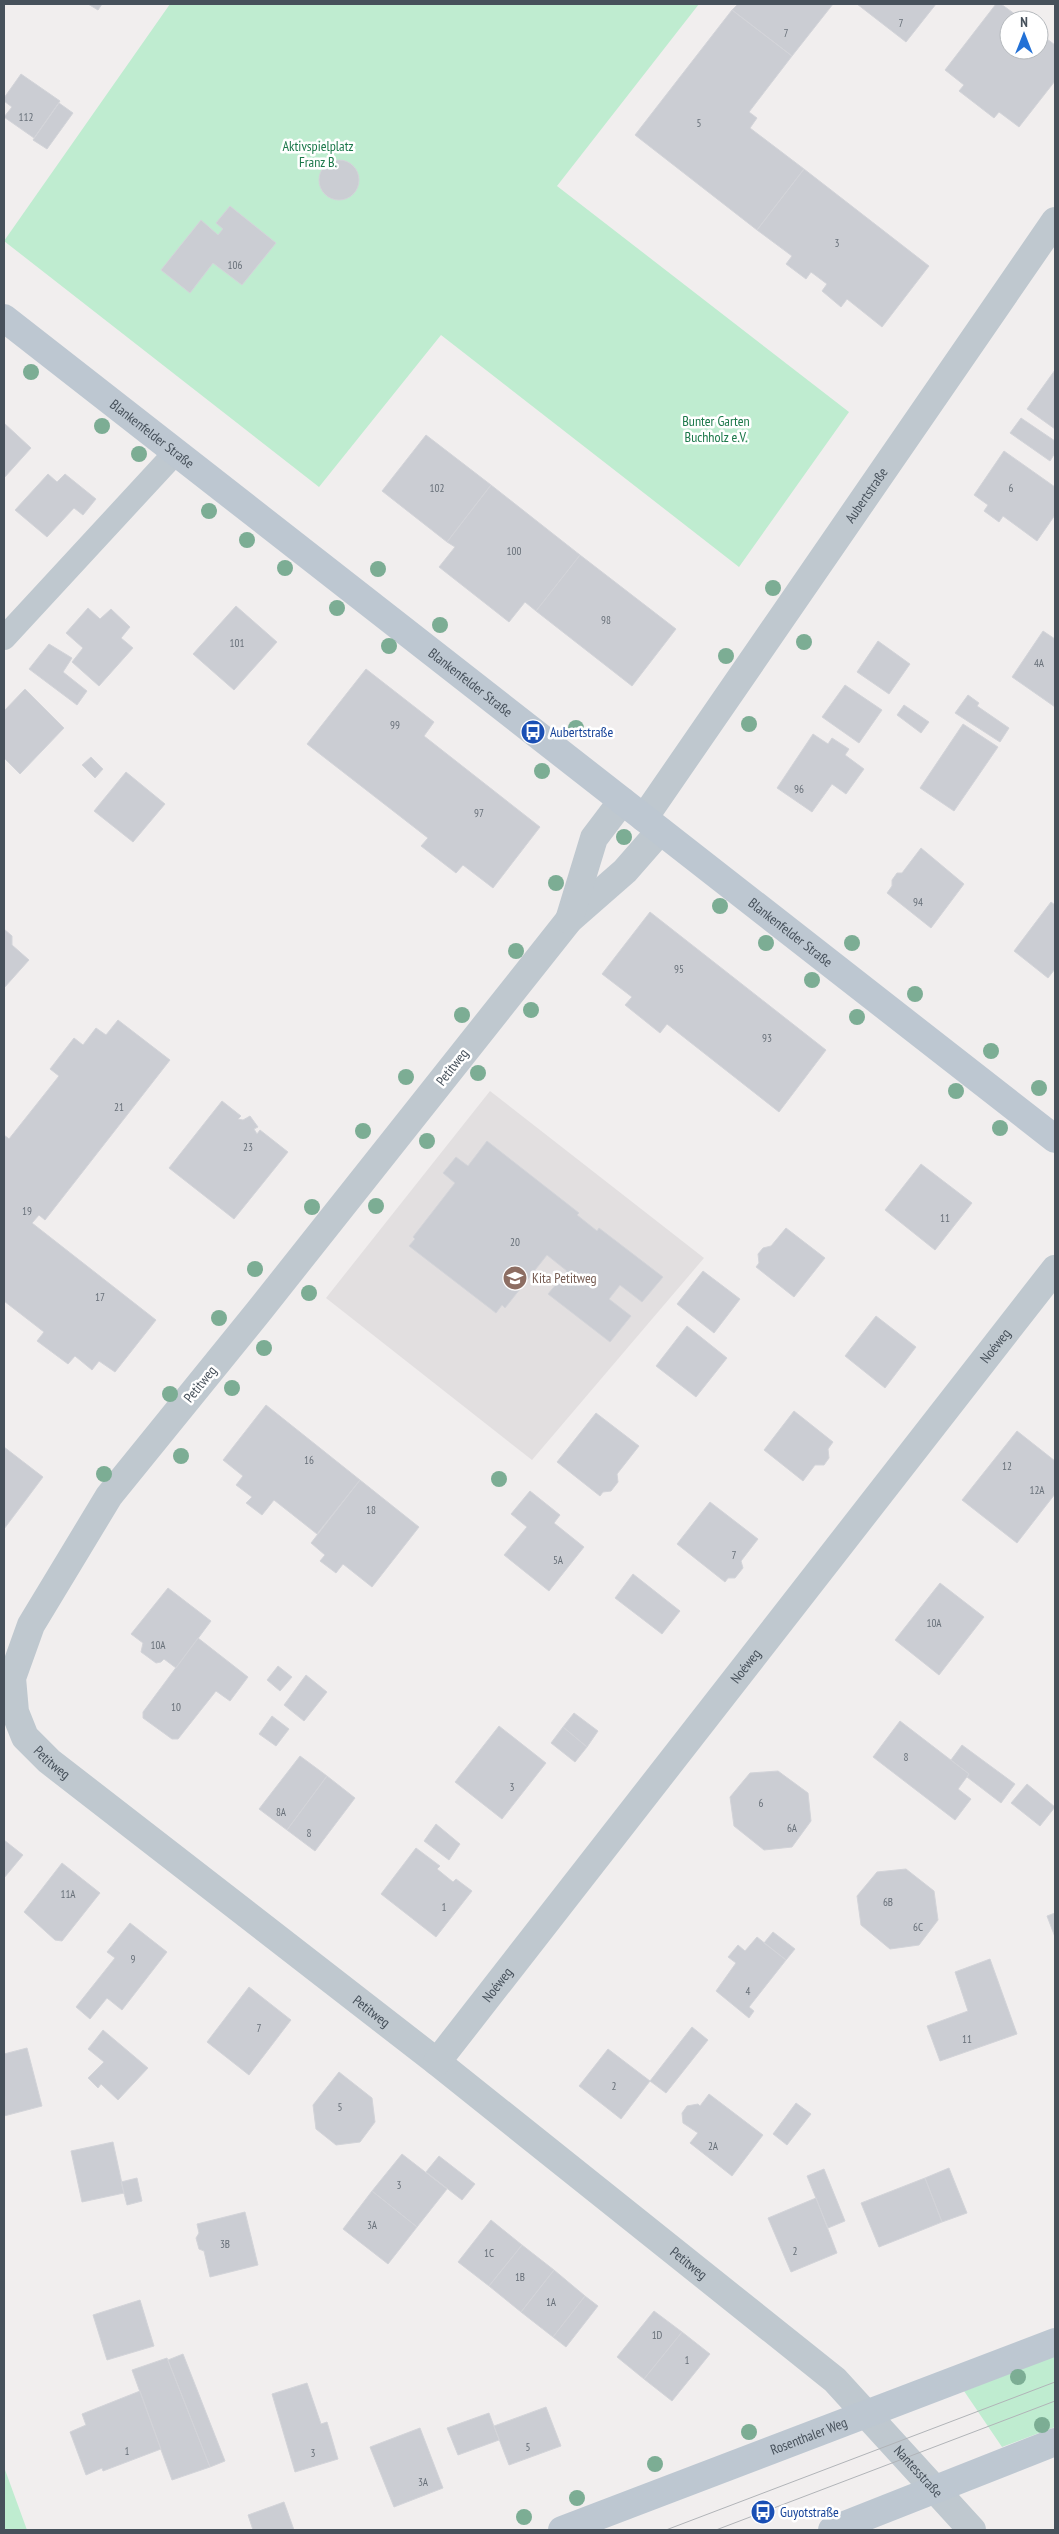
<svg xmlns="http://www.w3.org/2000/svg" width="1059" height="2534" font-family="'PT Sans Narrow',sans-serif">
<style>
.education{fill:#e2dfe0}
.green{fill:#bfecd0}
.building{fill:#cbcdd3;stroke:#d3d4d9}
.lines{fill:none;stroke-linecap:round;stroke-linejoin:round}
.lane{stroke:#bfc8cf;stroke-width:24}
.street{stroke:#bfc8cf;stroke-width:28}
.secondary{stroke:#bdc7d1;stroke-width:28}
.tram{stroke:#b1b4b8;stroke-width:1}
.tree{fill:#7cad94}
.labels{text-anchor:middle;stroke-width:5;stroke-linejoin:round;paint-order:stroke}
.number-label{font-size:11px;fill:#687079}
.park-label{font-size:14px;fill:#1c784a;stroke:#fff}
.street-label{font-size:14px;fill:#47515b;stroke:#fff}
.transit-label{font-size:14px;fill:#164399;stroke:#fff;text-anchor:start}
.education-label{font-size:14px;fill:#785e54;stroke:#fff;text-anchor:start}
</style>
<rect width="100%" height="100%" fill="#f1eeee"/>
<path class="education" d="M490,1091L704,1258L532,1460L326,1298Z"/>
<path class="green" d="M170,4H699L557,186L849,412L739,567L441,335L319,487L4,241Z
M1055,2356V2427L1002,2447L964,2391Z
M4,2467L27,2530H4Z"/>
<path class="building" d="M88,4H102L98,10Z
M738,4H833L792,56L732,10Z
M857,4H936L906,42Z
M996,4H1001L1023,20H1009V50H1039V33L1055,45V81L1019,127L999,112L994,118L959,91L964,85L945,70Z
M732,10L792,56L749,112L757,118L750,128L804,169L757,230L635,135Z
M21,74L60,101L34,138L4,117L12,107L4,101V98Z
M59,103L73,113L47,149L33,140Z
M319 180a20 20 0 1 1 40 0a20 20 0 1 1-40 0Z
M804,169L929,266L882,327L847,299L841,307L822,291L827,284L811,272L806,279L786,264L792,256L757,230Z
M230,206L276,243L242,285L213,263L190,293L161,270L201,220L218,235L223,229L216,223Z
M1055,370V429L1027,409Z
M1021,418L1055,441V453L1050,461L1010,433Z
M4,423L31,448L4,478Z
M426,435L491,485L447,542L382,491Z
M1004,451L1055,487V515L1037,541L1003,516L999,522L984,511L988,505L974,495Z
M48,474L57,482L65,474L96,499L83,515L74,508L47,537L15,510Z
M491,485L580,555L536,611L525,602L509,622L439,567L455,547L447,542Z
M580,555L676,629L632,686L536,611Z
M236,606L277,642L234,690L193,654Z
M88,608L100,619L111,609L130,627L121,638L133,648L99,686L72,662L83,648L66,633Z
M1043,631L1055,639V707L1012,677Z
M878,641L910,664L889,694L857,672Z
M49,644L72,658L63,672L87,691L77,705L29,669Z
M366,669L434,722L424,736L540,827L493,888L463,865L456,873L421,846L428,838L307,744Z
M845,685L882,710L859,743L822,717Z
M25,689L64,728L20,774L4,758V711Z
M968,695L979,703L977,706L1009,728L1000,742L955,713Z
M904,705L929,722L921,733L897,715Z
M963,724L998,747L954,811L920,788Z
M813,734L828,744L832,738L849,749L845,755L864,769L846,794L832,784L812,812L777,788Z
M91,757L103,769L95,778L82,765Z
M126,772L165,804L133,842L94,811Z
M921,848L964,884L931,928L887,893L892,886V880L897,873H902Z
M1051,902L1055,905V969L1048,978L1014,951Z
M650,912L826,1050L779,1112L667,1024L660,1033L625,1005L632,997L602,974Z
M4,929L12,936V945L29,960L4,988Z
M118,1020L170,1060L45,1220L39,1215L32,1223L156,1320L115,1372L99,1361L92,1370L75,1356L68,1364L37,1341L44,1332L4,1301V1135L9,1139L59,1076L50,1069L74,1038L83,1045L96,1028L106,1035Z
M222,1101L241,1116L238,1119L243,1120L250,1116L258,1127L254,1129L257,1134L260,1130L288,1152L234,1219L169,1168Z
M487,1141L579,1213L577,1215L597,1231L599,1228L663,1277L642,1302L620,1285L609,1299L631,1316L610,1342L548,1294L567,1271L547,1255L505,1308L502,1305L496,1313L409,1246L415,1239L413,1237L455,1183L443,1173L456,1157L468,1166Z
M921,1164L972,1203L935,1250L885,1210Z
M786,1228L825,1258L794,1297L756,1267L759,1263L758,1254L763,1248L771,1246Z
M703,1271L740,1299L714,1333L677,1304Z
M876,1316L916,1347L885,1388L845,1356Z
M687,1326L727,1358L696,1397L656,1366Z
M266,1405L360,1480L317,1534L274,1500L262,1515L246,1503L252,1497L236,1485L243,1476L223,1460Z
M794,1411L833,1442L828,1449L829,1458L824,1465H815L803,1481L764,1450Z
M596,1413L639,1446L617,1474L618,1482L611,1491L603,1492L600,1496L557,1462Z
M1017,1431L1055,1461V1494L1017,1543L962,1500Z
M4,1447L43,1477L4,1529Z
M360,1480L419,1527L372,1587L343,1564L336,1573L320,1561L325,1555L311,1543Z
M530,1491L560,1515L554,1523L584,1547L549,1591L504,1555L527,1527L511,1514Z
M710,1502L758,1539L741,1561L743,1568L735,1578H728L725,1582L677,1544Z
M633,1574L680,1611L662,1634L615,1598Z
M940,1583L984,1617L939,1675L895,1640Z
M168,1588L211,1621L176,1668L164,1659L161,1662L156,1663L141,1652L143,1643L131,1634Z
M198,1638L248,1677L230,1701L216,1691L178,1739H172L143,1718V1712Z
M278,1666L292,1677L280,1691L267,1680Z
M306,1675L327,1692L304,1721L284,1705Z
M574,1713L598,1731L587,1747L563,1727Z
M272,1716L289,1729L276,1746L259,1734Z
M900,1721L969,1774L958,1789L971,1799L955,1820L873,1757Z
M499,1726L546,1763L502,1819L455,1782Z
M563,1727L587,1747L575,1762L551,1743Z
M962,1745L1015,1784L1001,1803L967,1777L969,1774L951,1760Z
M300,1756L327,1776L287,1830L259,1809Z
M778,1771L808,1793L811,1821L792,1847L764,1850L734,1826L730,1797L750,1773Z
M327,1776L355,1798L315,1851L287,1830Z
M1027,1784L1055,1807L1040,1826L1011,1803Z
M436,1824L460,1844L449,1860L424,1841Z
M4,1840L23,1855L4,1878Z
M416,1848L440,1866L437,1869L453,1882L456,1879L472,1891L436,1937L381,1894Z
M62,1863L100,1893L62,1941L55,1940L24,1912Z
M906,1869L934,1891L938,1920L919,1945L890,1949L861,1925L857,1896L877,1872Z
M1055,1913V1937L1047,1916Z
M130,1923L167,1952L122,2010L107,1998L90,2019L76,2007L115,1958L107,1952Z
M773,1932L795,1949L786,1960L764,1943Z
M757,1937L786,1960L749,2007L754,2011L749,2018L716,1991L736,1963L728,1957L738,1945L745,1951Z
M990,1959L1017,2034L940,2061L927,2026L968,2011L955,1972Z
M249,1987L291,2020L249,2075L207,2042Z
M692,2027L708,2040L666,2093L650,2081Z
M103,2030L148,2068L118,2100L101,2084L98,2088L88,2078L104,2062L88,2049Z
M27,2048L42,2106L4,2116V2054Z
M608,2049L650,2081L621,2119L579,2086Z
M339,2072L372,2098L375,2122L360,2142L336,2145L316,2129L313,2105Z
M709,2094L763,2135L732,2176L690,2143L698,2133L683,2123L682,2113L687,2106L698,2104L700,2106Z
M796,2103L811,2114L787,2145L773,2134Z
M113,2142L124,2193L82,2202L71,2151Z
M402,2154L447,2189L417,2227L372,2191Z
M439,2156L475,2184L462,2200L426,2172Z
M949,2168L967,2213L942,2222L925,2178Z
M824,2169L845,2221L828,2228L807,2176Z
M137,2178L142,2201L127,2205L121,2182Z
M925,2178L942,2222L879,2247L861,2203Z
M372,2191L417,2227L388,2264L343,2229Z
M816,2198L837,2253L791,2272L768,2218Z
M245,2212L258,2265L210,2277L204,2251L199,2249L196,2238L199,2233L197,2224Z
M491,2220L522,2245L489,2286L458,2262Z
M522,2245L554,2270L521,2312L489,2286Z
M554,2270L585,2296L553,2337L521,2312Z
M585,2296L598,2306L566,2347L553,2337Z
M140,2300L154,2346L107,2360L93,2315Z
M654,2311L682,2332L644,2379L617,2357Z
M682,2332L710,2354L672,2401L644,2379Z
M183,2354L225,2461L210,2467L168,2360Z
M167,2358L210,2467L172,2480L132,2370Z
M307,2383L321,2424L327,2422L338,2459L295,2472L272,2394Z
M140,2391L161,2449L103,2471L102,2468L86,2475L70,2432L86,2425L82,2414Z
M546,2407L561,2446L509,2465L494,2426Z
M489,2413L499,2440L458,2455L447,2428Z
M420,2428L443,2488L394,2507L370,2447Z
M284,2502L294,2530H253L248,2515Z"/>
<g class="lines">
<path class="lane" d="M4,638L176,452"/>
<g class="street">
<path id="s1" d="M644,818L1055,221"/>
<path id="s2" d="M660,831L625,871L569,920L259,1311L109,1496L31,1625L12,1678L15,1712L25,1737L49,1761L437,2062L835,2380L972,2530"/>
<path d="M569,920L594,838L622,801"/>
<path id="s3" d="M437,2062L1055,1269"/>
</g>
<g class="secondary">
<path id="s4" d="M4,318L1055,1139"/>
<path id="s5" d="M562,2530L1055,2342"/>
<path d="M832,2530L1055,2442"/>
</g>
<path class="tram" d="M666,2530L1055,2382
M716,2530L1055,2401"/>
</g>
<g class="tree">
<circle cx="31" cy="372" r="8"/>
<circle cx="102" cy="426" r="8"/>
<circle cx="139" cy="454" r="8"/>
<circle cx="209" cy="511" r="8"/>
<circle cx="247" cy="540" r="8"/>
<circle cx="285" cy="568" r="8"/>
<circle cx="378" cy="569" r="8"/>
<circle cx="773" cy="588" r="8"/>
<circle cx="337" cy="608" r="8"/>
<circle cx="440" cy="625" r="8"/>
<circle cx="804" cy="642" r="8"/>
<circle cx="389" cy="646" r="8"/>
<circle cx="726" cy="656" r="8"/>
<circle cx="749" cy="724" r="8"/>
<circle cx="576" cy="728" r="8"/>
<circle cx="542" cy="771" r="8"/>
<circle cx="624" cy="837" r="8"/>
<circle cx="556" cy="883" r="8"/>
<circle cx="720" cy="906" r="8"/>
<circle cx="766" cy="943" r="8"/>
<circle cx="852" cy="943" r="8"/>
<circle cx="516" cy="951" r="8"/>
<circle cx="812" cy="980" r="8"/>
<circle cx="915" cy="994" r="8"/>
<circle cx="531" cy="1010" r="8"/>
<circle cx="462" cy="1015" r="8"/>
<circle cx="857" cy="1017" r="8"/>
<circle cx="991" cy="1051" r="8"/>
<circle cx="478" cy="1073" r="8"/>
<circle cx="406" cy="1077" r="8"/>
<circle cx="1039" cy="1088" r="8"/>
<circle cx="956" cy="1091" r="8"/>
<circle cx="1000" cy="1128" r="8"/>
<circle cx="363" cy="1131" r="8"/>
<circle cx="427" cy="1141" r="8"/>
<circle cx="376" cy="1206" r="8"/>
<circle cx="312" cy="1207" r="8"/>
<circle cx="255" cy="1269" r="8"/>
<circle cx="309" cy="1293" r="8"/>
<circle cx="219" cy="1318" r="8"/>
<circle cx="264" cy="1348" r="8"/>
<circle cx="232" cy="1388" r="8"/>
<circle cx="170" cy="1394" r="8"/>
<circle cx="181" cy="1456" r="8"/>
<circle cx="104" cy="1474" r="8"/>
<circle cx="499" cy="1479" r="8"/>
<circle cx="1018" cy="2377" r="8"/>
<circle cx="1042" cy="2425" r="8"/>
<circle cx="749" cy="2432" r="8"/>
<circle cx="655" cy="2464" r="8"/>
<circle cx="577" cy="2498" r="8"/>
<circle cx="524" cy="2517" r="8"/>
</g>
<defs>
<symbol id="bus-disc" viewBox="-11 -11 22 22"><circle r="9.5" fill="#1a4fb4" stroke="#fff"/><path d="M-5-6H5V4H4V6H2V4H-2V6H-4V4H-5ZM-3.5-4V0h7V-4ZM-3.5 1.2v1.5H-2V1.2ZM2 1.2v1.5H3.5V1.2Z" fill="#fff"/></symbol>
<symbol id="school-disc" viewBox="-11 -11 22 22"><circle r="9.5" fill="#8d6e63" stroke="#fff"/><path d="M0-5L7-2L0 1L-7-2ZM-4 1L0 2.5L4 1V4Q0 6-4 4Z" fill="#fff"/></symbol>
</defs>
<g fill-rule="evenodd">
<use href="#bus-disc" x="519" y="718" width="28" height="28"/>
<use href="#school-disc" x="501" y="1264" width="28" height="28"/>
<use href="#bus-disc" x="749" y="2498" width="28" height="28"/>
</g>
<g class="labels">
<g class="number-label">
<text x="901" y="27">7</text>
<text x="786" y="37">7</text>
<text x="26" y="121">112</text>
<text x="699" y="127">5</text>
<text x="837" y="247">3</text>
<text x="235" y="269">106</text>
<text x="437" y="492">102</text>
<text x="1011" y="492">6</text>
<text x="514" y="555">100</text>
<text x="606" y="624">98</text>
<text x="237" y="647">101</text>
<text x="1039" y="667">4A</text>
<text x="395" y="729">99</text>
<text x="799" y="793">96</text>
<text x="479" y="817">97</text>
<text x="918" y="906">94</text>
<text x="679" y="973">95</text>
<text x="767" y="1042">93</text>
<text x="119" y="1111">21</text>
<text x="248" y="1151">23</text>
<text x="27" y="1215">19</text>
<text x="945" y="1222">11</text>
<text x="515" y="1246">20</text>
<text x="100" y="1301">17</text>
<text x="309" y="1464">16</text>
<text x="1007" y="1470">12</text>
<text x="1037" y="1494">12A</text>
<text x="371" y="1514">18</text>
<text x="734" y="1559">7</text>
<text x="558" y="1564">5A</text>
<text x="934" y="1627">10A</text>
<text x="158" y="1649">10A</text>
<text x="176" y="1711">10</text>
<text x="906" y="1761">8</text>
<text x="512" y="1791">3</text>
<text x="761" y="1807">6</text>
<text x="281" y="1816">8A</text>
<text x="792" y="1832">6A</text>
<text x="309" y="1837">8</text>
<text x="68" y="1898">11A</text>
<text x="888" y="1906">6B</text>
<text x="444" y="1911">1</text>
<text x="918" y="1931">6C</text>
<text x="133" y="1963">9</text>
<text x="748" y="1995">4</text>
<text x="259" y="2032">7</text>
<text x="967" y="2043">11</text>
<text x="614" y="2090">2</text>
<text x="340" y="2111">5</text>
<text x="713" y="2150">2A</text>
<text x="399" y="2189">3</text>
<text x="372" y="2229">3A</text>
<text x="225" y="2248">3B</text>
<text x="795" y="2255">2</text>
<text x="489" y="2257">1C</text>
<text x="520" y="2281">1B</text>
<text x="551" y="2306">1A</text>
<text x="657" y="2339">1D</text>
<text x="687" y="2364">1</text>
<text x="528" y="2451">5</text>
<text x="127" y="2455">1</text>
<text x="313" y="2457">3</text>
<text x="423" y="2486">3A</text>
</g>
<g class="park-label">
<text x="318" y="151">Aktivspielplatz<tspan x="318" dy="16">Franz B.</tspan></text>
<text x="716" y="426">Bunter Garten<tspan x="716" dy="16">Buchholz e.V.</tspan></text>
</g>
<g class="street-label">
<text dy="5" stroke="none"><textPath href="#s4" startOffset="188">Blankenfelder Straße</textPath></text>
<text dy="5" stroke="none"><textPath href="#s1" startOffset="392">Aubertstraße</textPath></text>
<text dy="5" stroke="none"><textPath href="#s4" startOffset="592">Blankenfelder Straße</textPath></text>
<text dy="5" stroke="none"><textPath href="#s4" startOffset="998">Blankenfelder Straße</textPath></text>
<text transform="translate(452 1067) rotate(-52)" y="5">Petitweg</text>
<text dy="5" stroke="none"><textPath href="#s3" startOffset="908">Noéweg</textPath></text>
<text transform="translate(200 1384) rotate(-51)" y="5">Petitweg</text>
<text dy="5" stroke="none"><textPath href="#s3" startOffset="502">Noéweg</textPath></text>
<text dy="5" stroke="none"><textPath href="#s2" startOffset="1170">Petitweg</textPath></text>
<text dy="5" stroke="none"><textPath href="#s3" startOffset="98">Noéweg</textPath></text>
<text dy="5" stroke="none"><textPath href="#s2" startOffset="1575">Petitweg</textPath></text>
<text dy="5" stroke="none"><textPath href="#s2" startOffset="1980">Petitweg</textPath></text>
<text dy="5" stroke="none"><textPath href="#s5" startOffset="264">Rosenthaler Weg</textPath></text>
<text dy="5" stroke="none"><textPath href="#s2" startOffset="2291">Nantesstraße</textPath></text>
</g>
<g class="transit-label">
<text x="550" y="737">Aubertstraße</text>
<text x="780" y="2517">Guyotstraße</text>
</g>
<g class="education-label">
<text x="532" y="1283">Kita Petitweg</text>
</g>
</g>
<rect width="1059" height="2534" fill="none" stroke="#47515b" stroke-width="10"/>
<g transform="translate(1024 35)"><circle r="24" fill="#ffffff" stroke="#b5b9bd"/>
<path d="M0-4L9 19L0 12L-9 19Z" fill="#2371d6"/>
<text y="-8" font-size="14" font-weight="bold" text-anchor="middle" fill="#47515b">N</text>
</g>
</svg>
